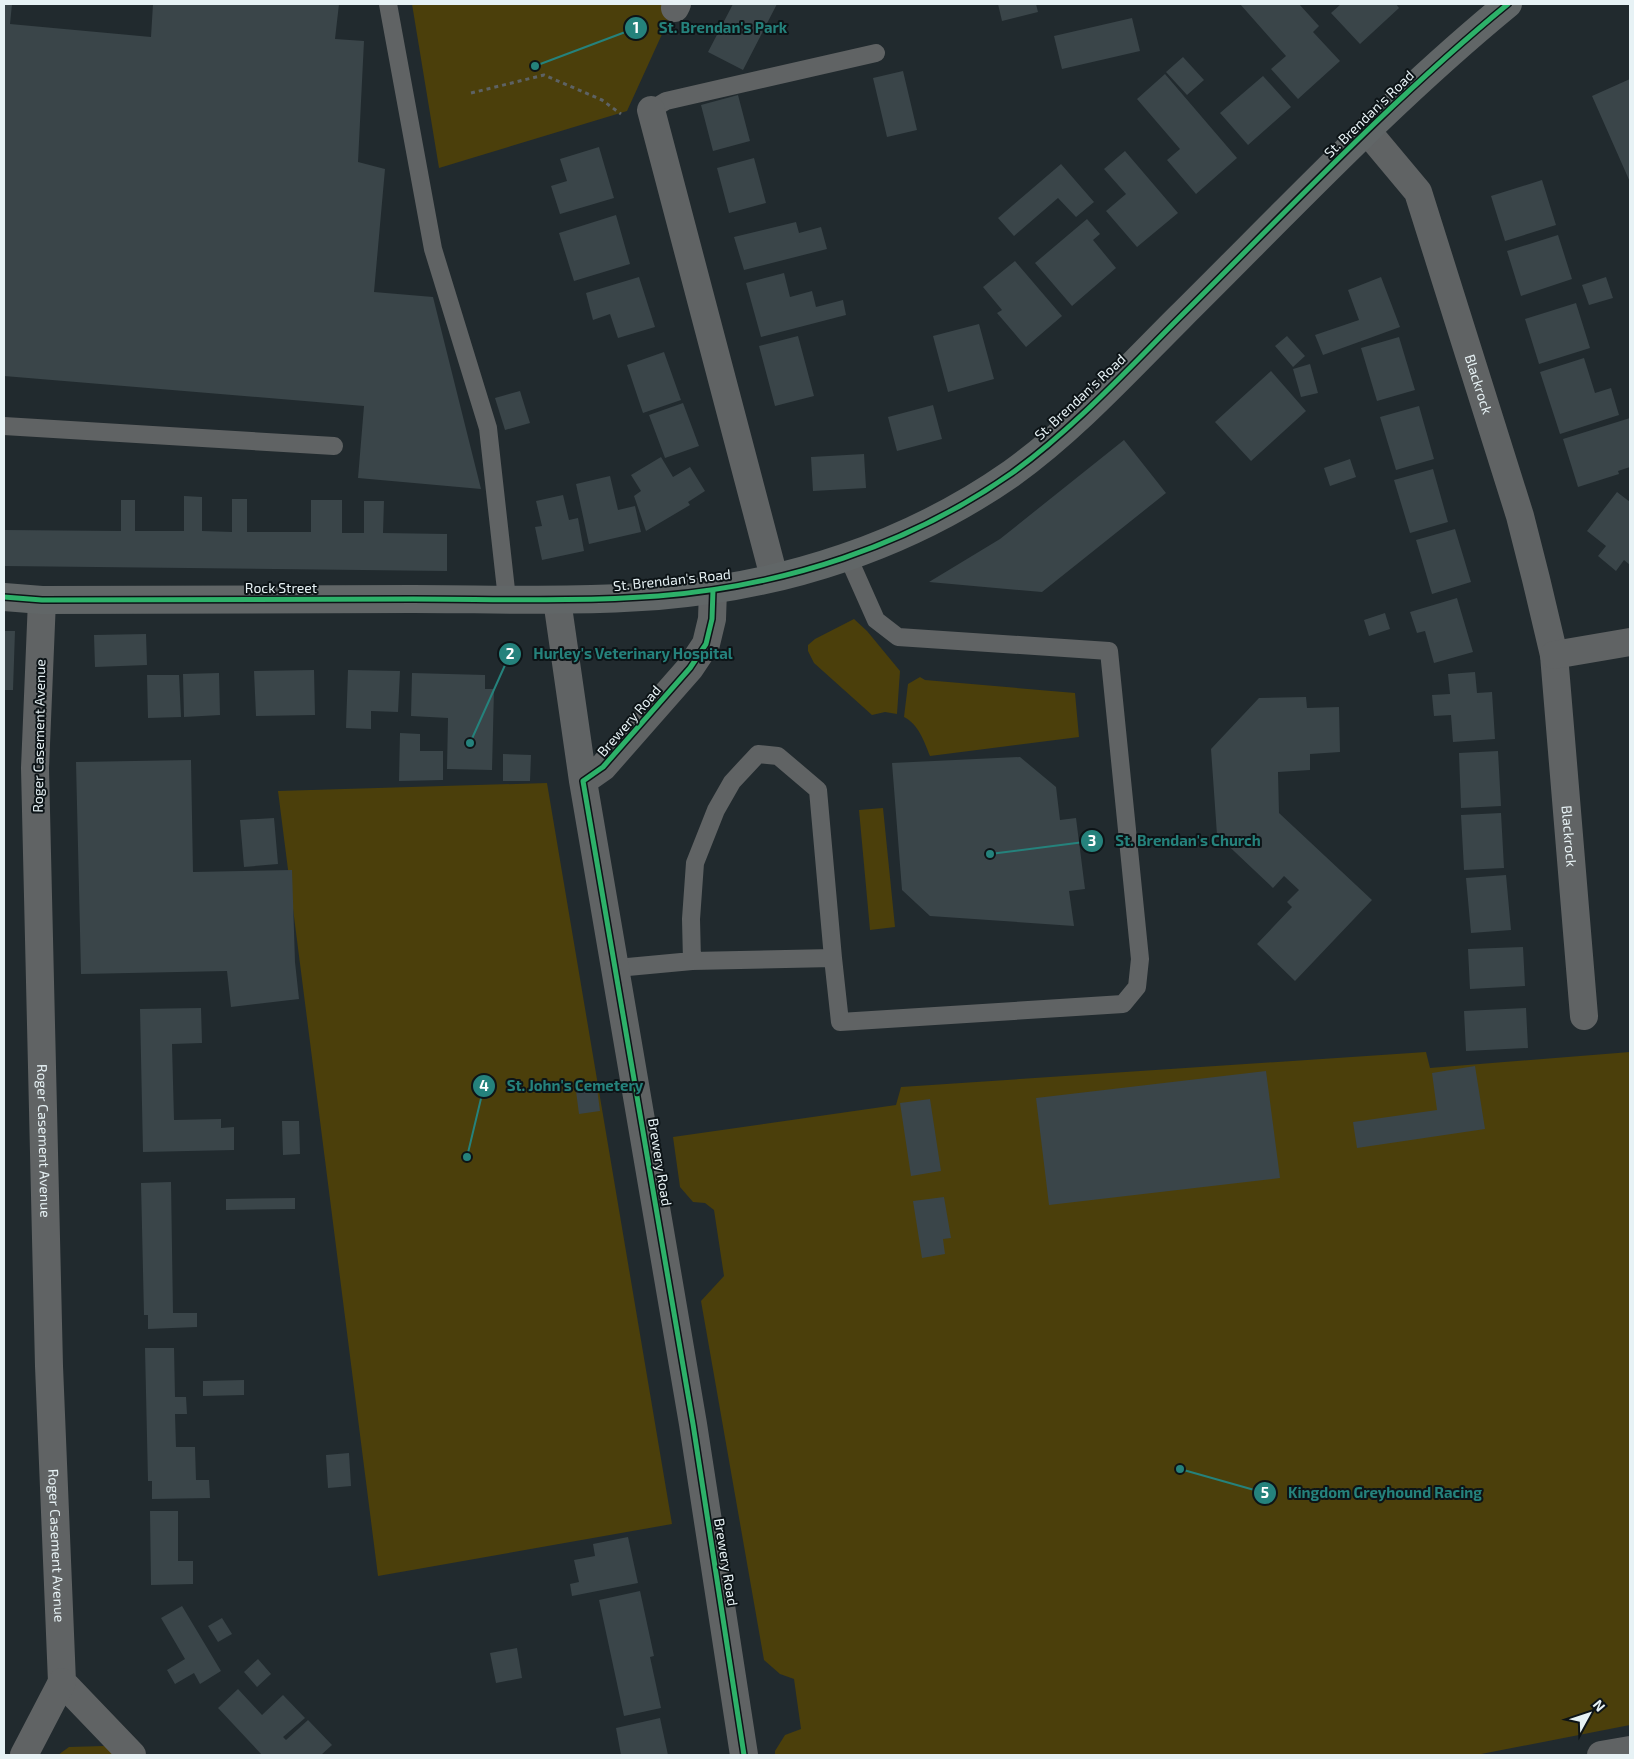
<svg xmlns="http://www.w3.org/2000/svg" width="1634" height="1759" font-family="'Exo 2',sans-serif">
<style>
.green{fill:#4b3f0b}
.building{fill:#3a4549}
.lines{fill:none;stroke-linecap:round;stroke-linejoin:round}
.path{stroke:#5d6264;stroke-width:3;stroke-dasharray:4 4;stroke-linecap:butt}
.service{stroke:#606364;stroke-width:18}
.minor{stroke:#606364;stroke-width:28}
.tertiary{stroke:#606364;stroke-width:28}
.secondary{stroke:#616667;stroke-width:28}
.cycleway-casing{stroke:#0d1417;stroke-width:8}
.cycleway{stroke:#2db169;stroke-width:5}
.labels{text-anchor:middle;stroke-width:4;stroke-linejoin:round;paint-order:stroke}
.street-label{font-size:14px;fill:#e7f2f5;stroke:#0d1417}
.leader{fill:none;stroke:#25827c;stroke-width:2}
.callout-dot{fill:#25827c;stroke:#0d1417;stroke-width:2}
.mark-label{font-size:15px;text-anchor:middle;font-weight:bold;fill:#fff}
.callout-label{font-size:15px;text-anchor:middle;font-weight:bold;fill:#25827c;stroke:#0d1417;stroke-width:4;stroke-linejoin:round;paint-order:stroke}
</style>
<rect width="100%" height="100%" fill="#212a2e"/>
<path class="green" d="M412,4H663L668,21L627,111L439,168Z
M854,619L867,631L900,671L897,714L885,712L872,715L814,663L808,651V645L815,639Z
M920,677L925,680L1075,693L1079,737L930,756C924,741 919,725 904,717L908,684Z
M547,783L672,1524L378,1576L278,791Z
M883,808L895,927L870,930L859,810Z
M1426,1052L1430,1068L1630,1052V1725L1476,1755H775V1751L785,1735L801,1729L794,1679L780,1674L764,1660L701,1301L724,1276L714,1210L705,1203L693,1202L680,1187L673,1137L896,1105L901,1087Z
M104,1746L116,1755H58L69,1747Z"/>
<path class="building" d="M4,4H12L10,24L151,37L153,4H339L335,39L364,41L358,162L385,169L374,292L433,297L481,489L358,478L364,406L4,376Z
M733,4H777L743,70L708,52Z
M998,4H1036L1038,12L1002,21Z
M1240,4H1299L1319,26L1313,32L1340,61L1298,99L1271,69L1286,56Z
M1341,4H1396L1399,8L1360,44L1331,13Z
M1132,18L1140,51L1062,69L1054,36Z
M1183,57L1204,80L1187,95L1166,72Z
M903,71L917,130L887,137L873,78Z
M1165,74L1237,158L1196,194L1167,160L1180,149L1137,99Z
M1263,76L1291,107L1248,145L1220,113Z
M1630,79V182L1592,96Z
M738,95L750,141L713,151L701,105Z
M599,147L614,198L560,214L551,186L567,181L560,159Z
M1125,151L1178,213L1137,247L1106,211L1126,194L1104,169Z
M754,158L766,203L729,213L717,168Z
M1061,164L1094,202L1076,217L1058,198L1014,236L998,218Z
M1542,180L1556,225L1505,241L1491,196Z
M616,215L630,264L574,281L559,233Z
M1087,219L1100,234L1093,240L1116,268L1072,306L1035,263Z
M796,222L799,233L821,227L827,249L744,270L734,237Z
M1558,235L1572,279L1521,296L1507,251Z
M1015,261L1062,316L1026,347L997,313L1002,310L983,287Z
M784,273L790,297L812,291L816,307L843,300L846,315L761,337L746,283Z
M639,277L655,327L618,338L610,314L593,320L586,293Z
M1381,277L1400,327L1323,355L1315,335L1359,320L1348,290Z
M1606,277L1613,298L1589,305L1582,285Z
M1576,303L1590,348L1539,364L1525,319Z
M979,324L994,379L948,392L933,336Z
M798,336L814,396L775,406L759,346Z
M1287,336L1305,356L1293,367L1275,346Z
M1399,337L1415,390L1377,401L1361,348Z
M664,352L681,400L643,413L627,365Z
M1584,358L1595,393L1611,388L1619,415L1560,434L1540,372Z
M1310,364L1318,393L1301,397L1293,369Z
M1271,371L1306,411L1251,461L1215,422Z
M520,391L530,423L505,430L495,398Z
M683,403L699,446L665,458L649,415Z
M933,405L942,439L897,451L888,417Z
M1419,406L1434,459L1396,470L1380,417Z
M1630,418V467L1618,471L1619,474L1578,487L1563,439Z
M1124,440L1166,493L1042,592L929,582L1000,539Z
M864,454L866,488L813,491L811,457Z
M661,457L673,477L690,467L705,491L688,502L690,505L646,531L634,496L641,491L631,475Z
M1350,459L1356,477L1330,486L1324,468Z
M1433,469L1448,522L1410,533L1394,480Z
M610,476L618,510L635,506L641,532L589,544L576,484Z
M1617,492L1630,502V565L1624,560L1616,571L1598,556L1606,546L1587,531Z
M563,495L569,520L578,518L584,551L542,560L535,527L542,526L536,501Z
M184,496L202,497V531L232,532V499H247V532H311V500H342V533H364V501H384L383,533L447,534V571L4,566V530L121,531V500H135V531H184Z
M1455,529L1471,582L1432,594L1416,540Z
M1457,598L1473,652L1434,663L1425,631L1417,633L1410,612Z
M1385,613L1390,629L1369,636L1364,620Z
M4,631H15L13,690H4Z
M146,634L147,665L95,667L94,635Z
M314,670L315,715L256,716L254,671Z
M348,670L400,671L398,712L371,711V729L346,728Z
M1475,672L1477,693L1492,692L1495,739L1453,742L1451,715L1434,716L1432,695L1450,694L1448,674Z
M219,673L220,715L184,717L183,674Z
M412,673L485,675V689H494L492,770L447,769L448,718L411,716Z
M147,675H179L181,717L148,718Z
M1306,697L1307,708L1339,707L1340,752L1310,754V770L1278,772L1279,813L1372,900L1295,981L1257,944L1292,907L1287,902L1299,890L1284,876L1273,888L1217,835L1211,749L1259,698Z
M400,733L420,734V751H443V780L399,781Z
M1498,751L1501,806L1461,808L1459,753Z
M503,754L531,755L530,781H503Z
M1020,757L1056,787L1060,820L1076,818L1085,889L1069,891L1074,926L930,916L902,890L892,763Z
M191,760L193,872L292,870L295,962L299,999L231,1007L227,971L81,974L76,762Z
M1501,813L1504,868L1464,870L1461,815Z
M274,818L278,864L244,867L240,820Z
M1506,875L1511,930L1471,933L1466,878Z
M1523,947L1525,986L1470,989L1468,949Z
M201,1008L202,1043L172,1044L174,1120L221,1119V1128L234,1127V1150L143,1152L140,1009Z
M1526,1008L1528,1048L1466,1051L1464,1011Z
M1475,1066L1485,1129L1357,1148L1353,1122L1437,1110L1432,1073Z
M1266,1071L1280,1178L1049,1205L1036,1098Z
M597,1088L600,1111L579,1114L576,1091Z
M930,1099L941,1171L911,1176L900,1103Z
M282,1121H299L300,1154L283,1155Z
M171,1182L173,1313H197V1327L148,1329V1315H144L141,1183Z
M944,1197L951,1238L943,1239L945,1254L922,1258L913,1201Z
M295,1198V1209L226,1210V1199Z
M145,1348H174L175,1397H186L187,1414H175L176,1447H195L196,1480H209L210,1498L152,1499V1481H148Z
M244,1380V1395L203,1396V1381Z
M349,1453L351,1486L328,1488L326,1455Z
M150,1511H178V1561H193V1584L151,1585Z
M628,1537L638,1583L572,1596L570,1584L579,1582L574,1560L595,1556L593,1544Z
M640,1591L654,1656L650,1657L661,1708L624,1716L599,1600Z
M182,1606L221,1671L200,1684L194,1673L175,1684L167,1670L185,1659L161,1618Z
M222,1618L232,1634L218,1642L208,1626Z
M517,1648L522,1678L496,1683L490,1653Z
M258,1659L271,1674L257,1687L244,1672Z
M238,1689L262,1715L283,1695L305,1718L283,1737L286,1740L308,1720L332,1745L321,1755H262L218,1708Z
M660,1718L668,1755H621L616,1728Z"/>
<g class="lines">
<path class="path" d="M471,93L544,75L602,100L621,114"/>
<path class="service" d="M388,4L433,249L488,428L507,599
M651,110L666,101L876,53
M4,426L334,446
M692,961L691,919L695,863L716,810L732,782L758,754L778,756L818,790L833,958
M617,968L692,961L833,958L840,1022L1123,1004L1137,987L1140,959L1109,651L898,637L876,620L848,557"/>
<g class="minor">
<path d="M675,8L677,4"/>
<path d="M651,110L774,577"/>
<path id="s1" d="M1367,131L1418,192L1520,516L1536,579L1554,655L1584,1016"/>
<path id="s2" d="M42,600L35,768L49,1366L62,1682L132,1755"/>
<path d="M1554,655L1630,642"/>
<path d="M24,1755L62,1682"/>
<path d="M1601,1755L1630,1750"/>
</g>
<path class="tertiary" d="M557,600L583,781L693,1424L744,1755
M583,781L603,767L690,668L706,644L712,619L713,590"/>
<path class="secondary" d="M4,597L42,600C166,600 290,600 413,599C495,599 577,602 658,596C784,586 908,546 1012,473C1073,429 1126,371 1179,318C1286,212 1391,100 1508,4"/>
<defs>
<path id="cycleway" d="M713,590L712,619L706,644L690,668L603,767L583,781L693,1424L744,1755
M4,597L42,600C166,600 290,600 413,599C495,599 577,602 658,596C784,586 908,546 1012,473C1073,429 1126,371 1179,318C1286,212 1391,100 1508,4"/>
</defs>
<use href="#cycleway" class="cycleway-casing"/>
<use href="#cycleway" class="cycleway"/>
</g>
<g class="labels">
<g class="street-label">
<text transform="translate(1369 114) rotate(-44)" y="5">St. Brendan's Road</text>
<text dy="5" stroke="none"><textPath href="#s1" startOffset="281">Blackrock</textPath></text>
<text transform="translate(1080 397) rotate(-43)" y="5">St. Brendan's Road</text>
<text transform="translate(672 580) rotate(-6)" y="5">St. Brendan's Road</text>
<text x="281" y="593">Rock Street</text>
<text transform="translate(629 721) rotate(-49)" y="5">Brewery Road</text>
<text transform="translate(39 736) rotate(-89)" y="5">Roger Casement Avenue</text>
<text dy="5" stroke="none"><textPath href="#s1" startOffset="744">Blackrock</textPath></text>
<text dy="5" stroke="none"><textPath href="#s2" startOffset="541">Roger Casement Avenue</textPath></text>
<text transform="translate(660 1162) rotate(81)" y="5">Brewery Road</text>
<text dy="5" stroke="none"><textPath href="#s2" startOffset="946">Roger Casement Avenue</textPath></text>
<text transform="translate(726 1562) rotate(81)" y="5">Brewery Road</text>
</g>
</g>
<path class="leader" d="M535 66L636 28M470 743L510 654M990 854L1092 841M467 1157L484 1086M1180 1469L1265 1493"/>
<g class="callout-dot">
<circle cx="535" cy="66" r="5"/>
<circle cx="470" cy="743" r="5"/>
<circle cx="990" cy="854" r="5"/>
<circle cx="467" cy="1157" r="5"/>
<circle cx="1180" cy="1469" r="5"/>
<circle cx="636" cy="28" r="12"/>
<circle cx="510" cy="654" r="12"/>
<circle cx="1092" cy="841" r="12"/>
<circle cx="484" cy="1086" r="12"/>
<circle cx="1265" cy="1493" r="12"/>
</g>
<g class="mark-label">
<text x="636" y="33">1</text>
<text x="510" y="659">2</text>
<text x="1092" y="846">3</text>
<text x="484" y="1091">4</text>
<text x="1265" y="1498">5</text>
</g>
<g class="callout-label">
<text x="723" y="33">St. Brendan's Park</text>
<text x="633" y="659">Hurley's Veterinary Hospital</text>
<text x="1188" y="846">St. Brendan's Church</text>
<text x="575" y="1091">St. John's Cemetery</text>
<text x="1385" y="1498">Kingdom Greyhound Racing</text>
</g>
<rect width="1634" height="1759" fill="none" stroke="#e7f2f5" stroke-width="10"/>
<g transform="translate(1589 1714) rotate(50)" stroke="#0d1417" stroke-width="4" paint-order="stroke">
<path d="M0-4L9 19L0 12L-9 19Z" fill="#e7f2f5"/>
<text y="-8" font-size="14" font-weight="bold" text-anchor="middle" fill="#e7f2f5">N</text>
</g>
</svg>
